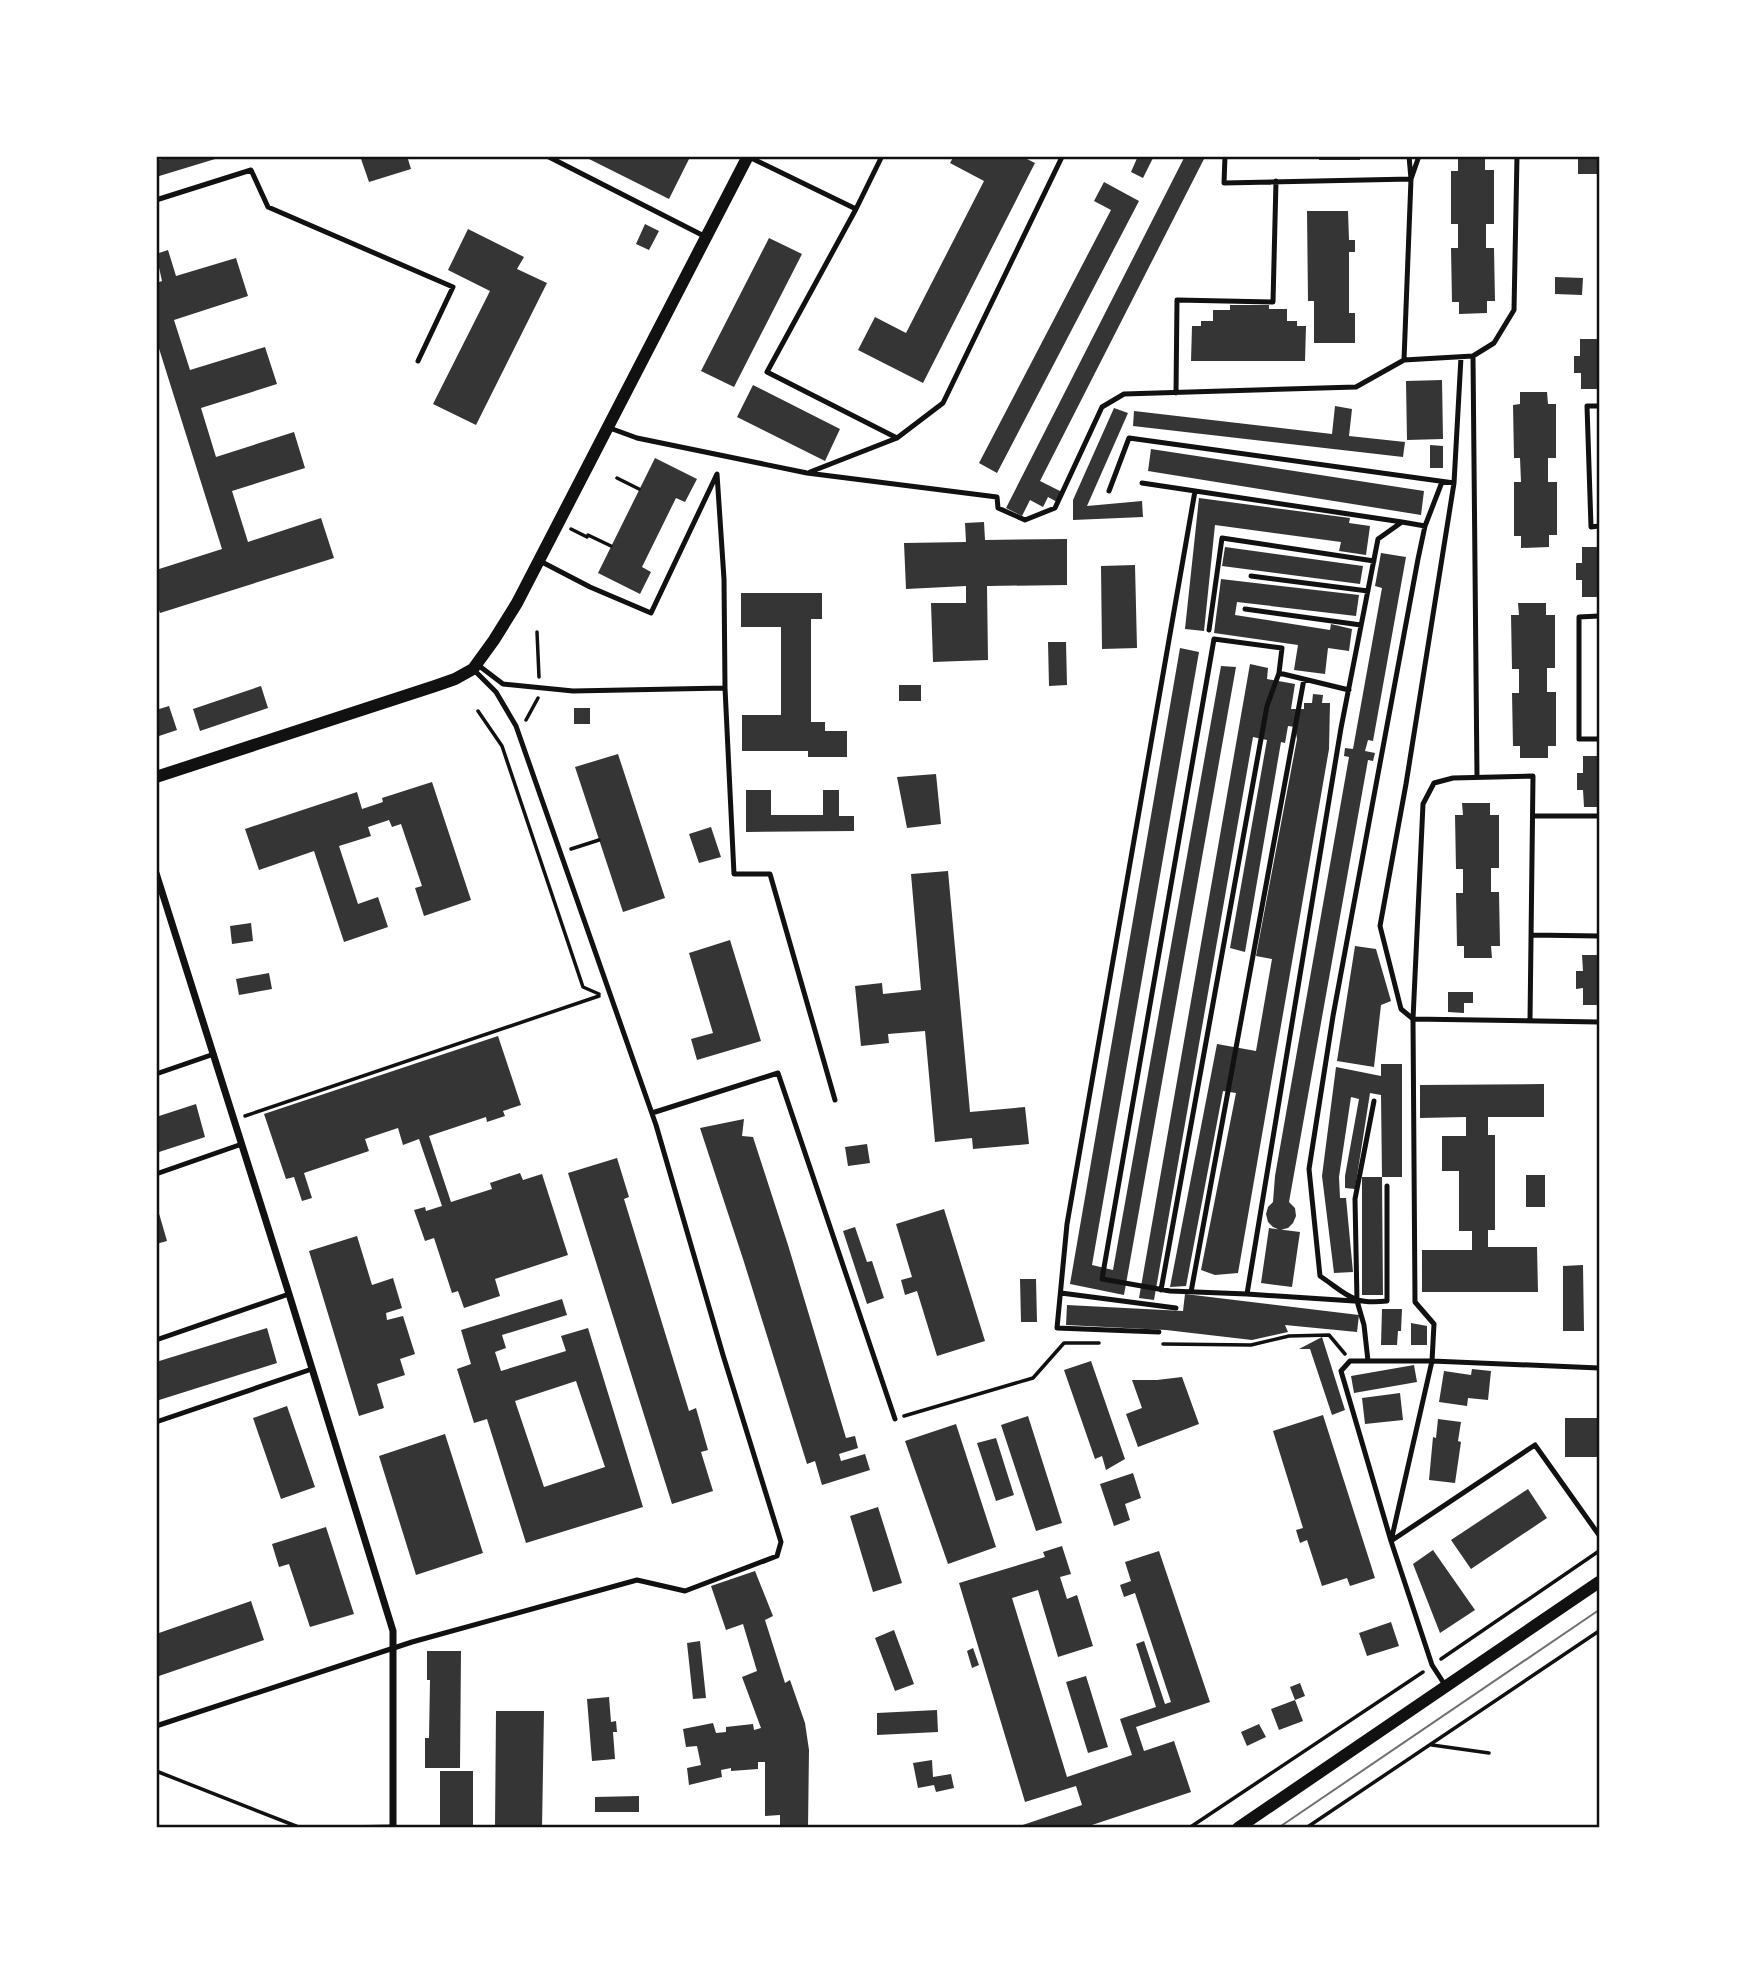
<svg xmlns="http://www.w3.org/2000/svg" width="1755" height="1984" font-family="'Work Sans',sans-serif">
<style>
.building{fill:#353535;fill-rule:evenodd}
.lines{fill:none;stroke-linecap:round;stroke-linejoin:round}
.path{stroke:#111;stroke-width:3.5}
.service{stroke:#111;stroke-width:5}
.minor{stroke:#111;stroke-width:7}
.tertiary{stroke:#111;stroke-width:12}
.tram{stroke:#707070;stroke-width:2}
.neatline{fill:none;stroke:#111;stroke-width:2.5}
</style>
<rect width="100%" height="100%" fill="#fff"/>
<path class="building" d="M161,156H176L177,159L186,156H225L156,177V160L162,159Z
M360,156H407L411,169L369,182Z
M591,156H682L689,159L669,199L589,159Z
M954,156H1021L1035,163L923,383L858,350L875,317L906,333L984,181L950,163Z
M1138,156H1154L1143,178L1131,172Z
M1185,156L1205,157L1040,481L1062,492L1057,502L1048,497L1043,507L1030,500L1022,516L1006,508Z
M1262,156H1304V159H1262Z
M1319,156H1360V160H1319Z
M1578,156H1599V174H1578Z
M1485,158V170H1494V224H1486V248H1494L1495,301H1487V313L1459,314V302H1452L1451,248H1458V224H1451V171H1458V159Z
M1104,182L1139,201L997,473L979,463L1111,210L1094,201Z
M1307,211H1348L1349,240H1355V252H1349V313H1355V343H1314V301H1308Z
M645,224L659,231L649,250L636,244Z
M468,229L524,257L517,269L547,283L476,425L433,404L490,291L448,270Z
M769,238L802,254L734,387L701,371Z
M168,250L176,276L236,258L248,296L174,320L190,370L265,347L277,384L201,408L216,457L294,432L305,468L232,491L248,542L321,518L334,558L160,613L156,601V570L222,549L156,339V283L162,281L156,254Z
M1555,277L1583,278L1582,295L1555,294Z
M1230,305H1269V309H1287V321H1297V326H1306L1305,361H1191L1192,326H1201V321H1213V310H1230Z
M1580,339H1599V389H1581V373H1574V356H1580Z
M1442,380L1443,439L1407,440L1406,381Z
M753,385L840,429L825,461L737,417Z
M1520,392H1547L1548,404H1556V458H1548V482H1557V535H1549V547L1521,548V536H1514V482H1521L1520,458H1514L1513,405L1520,404Z
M1335,406L1352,409L1349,436L1405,442L1403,457L1133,426L1134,411L1332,434Z
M1114,408L1128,413L1087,506L1142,501L1143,517L1073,520V500Z
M1430,445L1443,446V468H1430Z
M1151,449L1424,491L1421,515L1148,471Z
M655,458L697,479L685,502L676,498L642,567L651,572L640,594L598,573Z
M1199,498L1350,518L1349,523L1370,526L1366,555L1339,551L1341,542L1215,525L1204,631L1185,629Z
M984,522L985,540L1067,539V585L987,586L988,660L933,662L931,603H966V586L906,589L904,543L966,542L965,523Z
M1225,547L1363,566L1360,584L1222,566Z
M1582,547H1599V597H1582V580H1576V563H1582Z
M1381,553L1406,557L1373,741L1368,740L1365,751L1375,753L1373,761L1368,760L1289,1202L1295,1208L1296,1216L1293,1223L1288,1228L1280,1230L1273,1227L1268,1222L1266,1214L1268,1207L1273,1202L1275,1176L1349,757L1344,756L1345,748L1353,749L1382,588L1375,586Z
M1135,565L1137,648L1102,649L1101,566Z
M1221,579L1359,595L1356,616L1237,602L1235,615L1330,630L1331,624L1352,629L1349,651L1328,648L1325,674L1294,670L1298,645L1214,633Z
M741,593H822V619H811V722H825V731H847V757H808V751H742V715H781V627H741Z
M1518,603H1546V615H1555V668H1547V692H1556V746H1548V758H1520V746H1513L1512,693H1519V669H1512L1511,615H1519Z
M1048,642H1066L1067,685L1049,686Z
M1180,648L1199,652L1092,1265L1113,1270L1221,666L1236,667L1124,1295L1070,1284Z
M1250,664L1268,668L1267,679L1295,684L1291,709H1304V703H1312L1313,694L1323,695L1322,703H1330L1329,749L1238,1273L1215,1275L1201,1270L1236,1093L1223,1091L1186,1286L1170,1287L1217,1044L1256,1051L1272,959L1256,956L1297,739L1295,727L1288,726L1285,743L1281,742L1245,952L1230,948L1267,740L1253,737L1154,1300L1139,1298Z
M899,685H921V701H899Z
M261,686L268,708L200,731L193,709Z
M169,706L177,730L156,737V710Z
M574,708H590V724H574Z
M618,754L665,898L623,912L575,767Z
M1583,756H1599V807H1584L1583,790H1577V773H1583Z
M936,774L941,824L907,828L897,777Z
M432,782L471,900L424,916L415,888L422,886L401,824L392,827L389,820L368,827L371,836L339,846L358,904L378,897L388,927L344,942L314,851L259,870L245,829L357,792L362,809L383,802L382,798Z
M746,790H771V815H823V790H839V816H854V831L746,832Z
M1462,803H1490V815H1499V868H1491V892H1499L1500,946H1491L1492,958H1464V946H1457L1456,893H1463V869H1456L1455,815H1463Z
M711,827L721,857L699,863L689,834Z
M948,871L970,1112L1025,1107L1029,1144L973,1149L972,1138L935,1142L925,1031L888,1034L889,1043L861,1046L855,986L882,983L883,994L921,990L911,874Z
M251,923L253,941L232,944L230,926Z
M730,940L761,1041L697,1060L691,1039L713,1033L689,953Z
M1355,946L1376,949L1391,1001L1381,1005L1374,1067L1337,1061Z
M1582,955H1599V1005H1583V988L1576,989V971H1583Z
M269,973L272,989L239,995L236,979Z
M1448,992H1473V1003H1464V1013L1448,1012Z
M498,1036L521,1105L503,1111L505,1116L487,1122L486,1117L429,1136L451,1202L492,1189L490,1183L520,1173L523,1180L542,1174L568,1255L495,1279L500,1296L464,1308L458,1291L452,1293L434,1238L425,1241L414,1210L425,1207L426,1211L442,1206L419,1139L403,1145L398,1128L365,1139L369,1151L304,1173L312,1198L302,1201L294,1177L286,1179L264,1114Z
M1381,1064H1402V1177H1382L1383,1295H1362V1177H1382L1381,1095L1370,1093L1355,1189L1345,1188V1176L1359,1099L1351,1097L1339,1177L1340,1198H1346L1353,1272L1334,1273L1322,1176L1336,1067L1381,1076Z
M1544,1084V1117H1488V1135H1495V1230H1488V1247H1537L1538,1292H1422V1250H1472V1231H1459V1171H1442V1136H1466V1117L1420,1118V1085Z
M196,1104L205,1137L156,1153V1117Z
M744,1119L742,1136L753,1137L788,1245L846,1438L855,1436L858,1448L839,1454L841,1461L865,1454L870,1470L822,1485L815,1461L807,1464L744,1262L700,1128Z
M867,1144L870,1163L848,1166L845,1147Z
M617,1158L629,1197L624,1199L689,1411L696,1408L708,1450L701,1452L713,1491L672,1504L568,1173Z
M1526,1175H1545V1207H1526Z
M944,1209L985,1341L937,1356L917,1291L905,1295L901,1280L912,1277L896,1224Z
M158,1210L167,1241L156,1244V1211Z
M855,1227L867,1262L872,1261L884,1298L867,1304L843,1231Z
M1269,1228L1300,1232L1292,1287L1261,1283Z
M357,1236L372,1285L393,1278L402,1308L386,1313L387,1320L403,1316L415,1354L400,1359L405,1375L377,1384L384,1408L359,1416L309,1251Z
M1583,1265L1584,1331H1563V1266Z
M1020,1279H1036L1037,1322H1021Z
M1185,1294L1359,1315L1357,1332L1285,1325L1288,1332L1252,1340L1166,1330L1066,1325L1067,1305L1183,1311Z
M562,1299L567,1315L502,1335L506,1348L495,1352L501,1371L566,1351L561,1336L588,1328L643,1507L526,1543L487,1419L474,1423L457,1369L471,1364L461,1330ZM576,1381L605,1467L544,1487L515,1401Z
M1382,1309H1402L1401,1331H1398L1397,1345H1381Z
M1411,1323L1427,1326V1345H1411Z
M267,1328L277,1363L156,1401V1362Z
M1322,1337L1345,1410L1332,1415L1310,1349H1299Z
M1091,1361L1125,1459L1106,1470L1102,1456L1095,1459L1064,1370Z
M1414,1365L1417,1382L1354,1393L1351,1376Z
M1472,1369L1491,1371L1488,1400L1468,1398L1467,1406L1439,1402L1444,1371L1471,1375Z
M1182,1377L1199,1424L1138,1447L1126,1414L1142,1408L1132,1380H1157Z
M1400,1393L1403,1420L1365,1424L1362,1398Z
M287,1406L315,1487L281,1499L253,1418Z
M1323,1415L1375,1578L1350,1586L1347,1578L1322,1586L1307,1540L1300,1543L1296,1530L1303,1528L1273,1431Z
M1028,1416L1062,1523L1036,1531L1001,1425Z
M1565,1418H1599V1457H1565Z
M1438,1419L1461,1422L1458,1441L1461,1442L1455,1483L1429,1480L1433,1437L1436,1438Z
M956,1424L996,1547L948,1564L905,1441Z
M445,1434L483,1553L416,1575L379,1456Z
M996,1438L1014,1495L996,1501L977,1443Z
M1133,1473L1141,1498L1125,1504L1130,1520L1114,1526L1100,1484Z
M1528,1489L1547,1518L1471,1569L1451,1540Z
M878,1507L902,1583L873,1592L850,1516Z
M326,1527L354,1614L310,1627L289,1564L279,1567L272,1544Z
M1062,1546L1071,1574L1060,1577L1067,1599L1077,1595L1093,1646L1058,1657L1038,1590L1012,1598L1067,1777L1132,1755L1120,1719L1156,1707L1136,1644L1144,1641L1165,1704L1171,1702L1135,1593L1124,1597L1120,1585L1131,1581L1125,1562L1159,1551L1210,1702L1136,1727L1144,1751L1174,1741L1191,1792L1089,1826L1090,1828H1014L1082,1805L1076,1786L1025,1802L959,1583L1045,1557L1043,1552Z
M1433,1550L1475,1610L1440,1633L1413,1564Z
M755,1571L773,1616L765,1620L785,1683L790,1680L805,1723L809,1750L808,1828H780V1815L765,1816V1762H758V1769L731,1771V1768L721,1770L722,1777L689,1785L687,1768L701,1765L697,1746L686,1747L683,1729L713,1723L716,1733L726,1732V1727L753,1724L754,1730L761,1728L742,1677L757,1671L743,1624L726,1630L711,1586Z
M251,1601L264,1640L156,1677V1634Z
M1391,1622L1399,1646L1367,1656L1359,1633Z
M894,1630L914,1684L895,1691L875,1638Z
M700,1641L706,1698L693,1699L687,1643Z
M973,1648L979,1665L972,1668L967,1651Z
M427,1651H461L460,1768H425V1738H429L430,1680H427Z
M1086,1676L1108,1747L1088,1753L1066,1682Z
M1300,1683L1305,1696L1295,1700L1290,1687Z
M609,1697L611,1722L616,1721L617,1732H613L615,1759L592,1761L587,1699Z
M1295,1700L1303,1721L1279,1730L1271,1709Z
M937,1710L938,1732L877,1735V1713Z
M496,1711H544L542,1828H495Z
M1259,1724L1266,1737L1247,1746L1241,1732Z
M932,1760L933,1777L951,1774L954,1788L936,1792L934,1785L918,1788L913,1763Z
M440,1771H473V1828H440Z
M639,1796V1812H595V1797Z"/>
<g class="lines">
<path class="path" d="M617,478L639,489
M571,529L587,537
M588,535L611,546
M537,632L539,677
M478,711L502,746L583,987L599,994
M526,720L538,698
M571,849L599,840
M245,1116L599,996
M1163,1344L1251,1345L1289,1336L1329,1335L1345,1354
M904,1416L1033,1378L1064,1343H1099
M1441,1659L1599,1551
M1432,1745L1489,1753
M156,1771L301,1828
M1189,1828L1423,1672
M1306,1828L1599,1631"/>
<path class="service" d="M547,156L706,237
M1225,156L1224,183L1411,179L1419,156
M749,157L856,209
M156,200L251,170L268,207L453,287L418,361
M1473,356L1477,777
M1404,360L1411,179L1409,156
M1176,393L1177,300L1273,302L1276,181
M1599,406H1587L1591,527L1599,526
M607,427L637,438L807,473L997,497L998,508L1025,520L1055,508L1102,407L1124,394L1356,387L1404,360L1473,356L1494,343L1514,310L1517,156
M897,438L943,403L1062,157
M810,472L897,438L767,372L856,209L882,156
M1142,483L1402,522
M1109,491L1129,438L1454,483
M540,561L590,587L651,613L717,474L724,579L725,688
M1251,576L1368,591
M1245,609L1361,625
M1599,616L1579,617V739H1599
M1209,630L1222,538L1374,561
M478,665L503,684L573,691L725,688L734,874H770L835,1100
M1533,816H1599
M1531,935L1599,936
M1530,1021L1533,776L1453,778L1434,783L1423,804L1413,1019L1599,1022
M156,1074L214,1054
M652,1113L778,1073L895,1419
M156,1174L242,1144
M1387,1186V1301C1352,1305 1348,1295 1320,1276L1309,1169L1333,1016L1418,559L1425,526L1442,482
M1161,1290L1267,706L1279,673
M1191,1292L1304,679
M1061,1293L1176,1308
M1247,1294L1170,1291L1102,1279L1214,639L1282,648L1279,673L1349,690
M1354,1301L1247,1294L1341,728L1378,539L1402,522L1425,526
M1159,1332L1057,1328L1067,1224L1195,491
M156,1340L289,1294
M1368,1361L1364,1325L1357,1301L1355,1199L1374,1101
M1599,1368L1432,1361H1350L1341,1371L1391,1541L1535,1445L1599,1535
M156,1422L312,1369
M1445,1685L1432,1665L1391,1541L1432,1361L1434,1324L1415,1302L1413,1019L1401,1009L1380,926L1406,784L1454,483L1461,357
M156,1726L412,1642L637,1580L685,1591L777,1556L781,1542L723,1355L656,1125L516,726L496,692L473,669
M337,1828L393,1827"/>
<path class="minor" d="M156,873L289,1294L393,1631V1828"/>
<path class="tertiary" d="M156,777L435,686L455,679L473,669L494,640L517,603L748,156
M1238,1828L1599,1582"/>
<path class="tram" d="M1278,1828L1599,1610"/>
</g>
<rect width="1755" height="1984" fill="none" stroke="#ffffff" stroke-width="315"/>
<rect x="158" y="158" width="1440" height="1668" class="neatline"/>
</svg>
